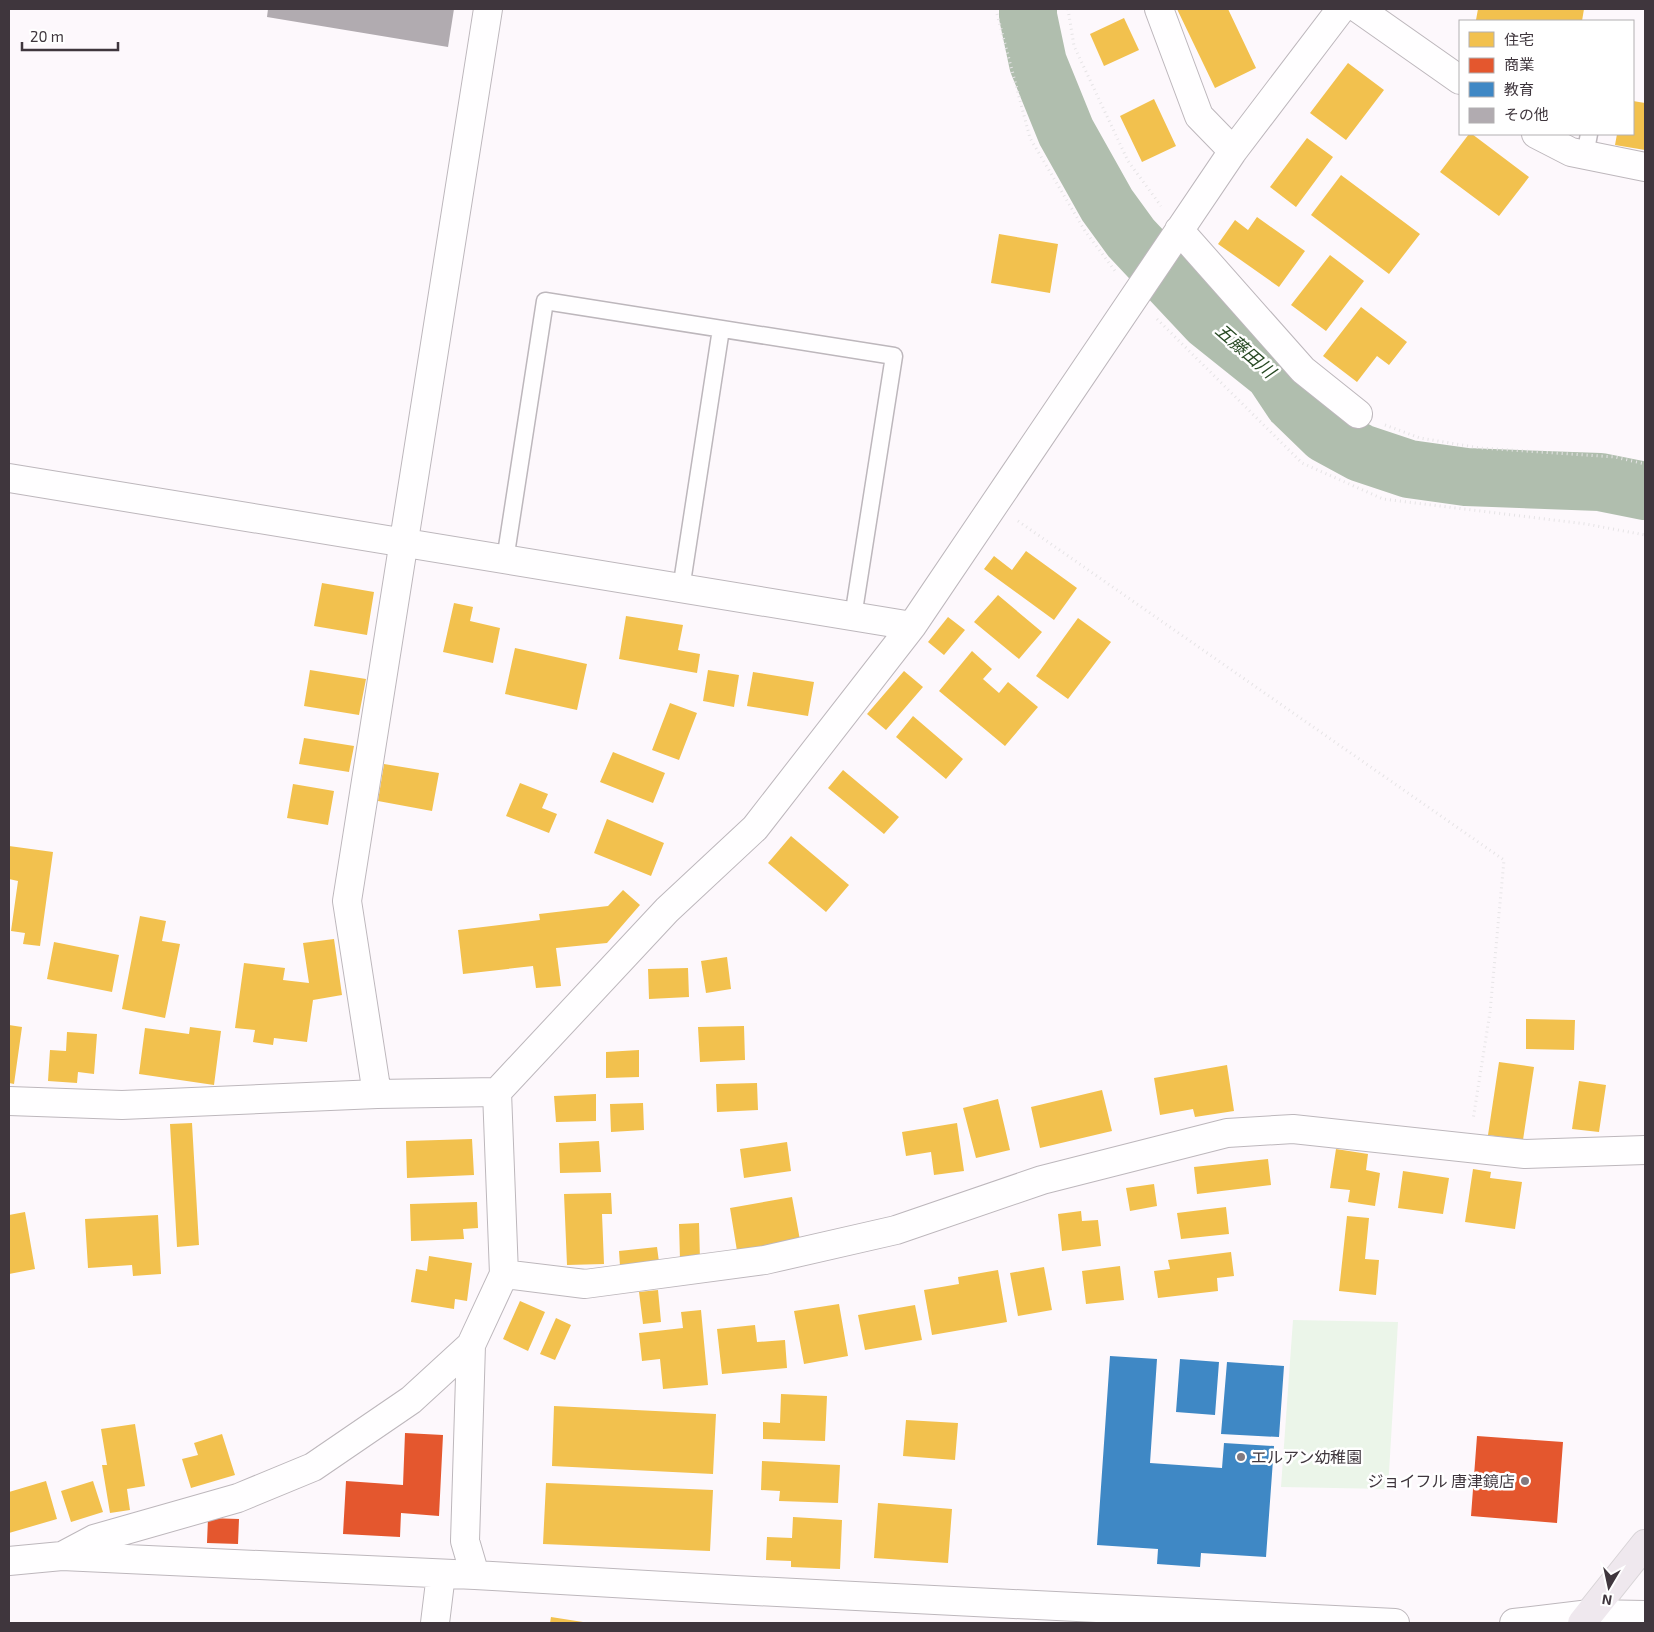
<svg xmlns="http://www.w3.org/2000/svg" width="1654" height="1632" font-family="'Exo 2','Noto Sans JP',sans-serif">
<style>
.green{fill:#ebf5e9}
.homes{fill:#f2c14e}
.shops{fill:#e4572e}
.schools{fill:#3f88c5}
.lines{fill:none;stroke-linecap:round;stroke-linejoin:round}
.river{stroke:#b0beae;stroke-width:58}
.building{fill:#b1abb0}
.service-casing{stroke:#bdb7bc;stroke-width:19}
.minor-casing{stroke:#bdb7bc;stroke-width:30}
.tertiary-casing{stroke:#bdb7bc;stroke-width:30}
.primary-casing{stroke:#d8d4d7;stroke-width:30}
.path{stroke:#e6e4e6;stroke-width:3;stroke-dasharray:1 4;stroke-linecap:butt}
.service{stroke:#fffeff;stroke-width:16}
.minor{stroke:#fffeff;stroke-width:28}
.tertiary{stroke:#fffeff;stroke-width:28}
.primary{stroke:#efe8ee;stroke-width:28}
.poi-dot{fill:#827a80;stroke:#fff;stroke-width:2}
.labels{text-anchor:middle;stroke-width:5;stroke-linejoin:round;paint-order:stroke}
.poi-label{font-size:16px;fill:#3f363d;stroke:#fff;text-anchor:start}
.water-label{font-size:18px;font-style:italic;fill:#274923;stroke:#fff}
</style>
<rect width="100%" height="100%" fill="#fdf8fc"/>
<path class="green" d="M1293,1320L1398,1322L1388,1489L1281,1487Z"/>
<path class="homes" d="M1177,9H1228L1256,68L1215,88Z
M1478,9H1584L1582,21H1482L1476,20Z
M1124,18L1139,50L1104,66L1090,34Z
M1348,63L1384,90L1346,140L1310,113Z
M1154,99L1176,146L1142,162L1120,116Z
M1633,101L1645,103V150L1615,145L1617,134H1633Z
M1469,134H1472L1529,177L1499,216L1440,172Z
M1307,138L1333,157L1296,207L1270,187Z
M1341,175L1420,234L1389,274L1311,215Z
M1257,217L1305,251L1279,287L1218,244L1235,220L1248,230Z
M999,234L1058,244L1050,293L991,283Z
M1330,255L1364,281L1326,331L1291,305Z
M1361,307L1407,342L1389,365L1377,356L1357,382L1323,356Z
M1026,551L1077,588L1054,620L984,569L994,556L1012,570Z
M322,583L374,592L367,635L314,626Z
M998,595L1042,632L1019,659L974,622Z
M454,603L473,607L470,621L500,628L493,663L443,652Z
M626,616L683,625L678,650L700,654L697,673L619,659Z
M948,617L965,630L944,655L928,642Z
M1078,618L1111,642L1068,699L1036,676Z
M515,648L587,664L577,710L505,694Z
M972,651L992,669L983,679L999,693L1008,682L1038,707L1005,746L939,691Z
M310,670L366,679L359,715L304,706Z
M708,670L739,675L734,707L703,701Z
M904,671L923,687L886,730L867,714Z
M753,672L814,682L808,716L747,706Z
M670,703L697,713L679,760L652,750Z
M913,716L963,759L946,779L896,737Z
M304,738L354,746L349,772L299,764Z
M613,752L665,773L653,803L600,782Z
M384,764L439,773L432,811L378,801Z
M843,770L899,817L884,834L828,788Z
M520,783L548,794L542,808L557,814L549,833L506,816Z
M293,784L334,791L328,825L287,818Z
M607,819L664,843L651,876L594,853Z
M791,836L849,885L826,912L768,863Z
M9,846L53,852L40,946L23,944L25,933L11,931L18,881L9,879Z
M623,890L640,905L607,943L556,948L561,986L536,988L533,966L463,974L458,930L540,920L539,914L608,906Z
M140,916L166,921L162,941L180,944L165,1018L122,1009Z
M334,939L342,995L313,1000L307,1042L274,1038L273,1045L253,1042L255,1030L235,1028L244,963L285,968L283,980L309,983L303,943Z
M54,942L119,955L112,992L47,979Z
M727,957L731,989L706,993L701,961Z
M688,968L689,997L649,999L648,969Z
M1526,1019L1575,1020L1574,1050L1526,1049Z
M9,1025L22,1027L14,1084L9,1083Z
M744,1026L745,1060L700,1062L698,1027Z
M190,1027L221,1031L214,1085L139,1074L145,1028L189,1034Z
M67,1032L97,1034L94,1074L78,1072L77,1083L48,1081L50,1050L66,1051Z
M639,1050V1077L606,1078V1052Z
M1499,1062L1534,1067L1523,1140L1488,1135Z
M1227,1065L1234,1111L1195,1117L1193,1109L1160,1115L1154,1078Z
M1579,1081L1606,1085L1599,1132L1572,1129Z
M757,1083L758,1110L717,1112L716,1084Z
M1102,1090L1112,1131L1040,1148L1031,1107Z
M596,1094V1121L556,1122L554,1096Z
M998,1099L1010,1150L976,1158L963,1108Z
M643,1103L644,1130L611,1132L610,1104Z
M192,1123L199,1245L177,1247L170,1124Z
M957,1123L964,1171L934,1175L931,1152L906,1156L902,1132Z
M472,1139L474,1175L407,1178L406,1141Z
M599,1141L601,1172L560,1173L559,1143Z
M787,1142L791,1171L744,1178L740,1149Z
M1336,1149L1368,1154L1366,1170L1380,1173L1375,1206L1348,1202L1350,1190L1330,1188Z
M1268,1159L1271,1185L1197,1194L1194,1167Z
M1473,1169L1491,1172L1490,1178L1522,1182L1515,1229L1465,1222Z
M1403,1171L1449,1178L1443,1214L1398,1208Z
M1154,1184L1157,1206L1130,1211L1126,1188Z
M611,1193L612,1214H602L604,1264L567,1265L564,1194Z
M792,1197L800,1240L737,1251L730,1208Z
M477,1202L478,1228L463,1229L464,1239L411,1241L410,1204Z
M1226,1207L1229,1234L1181,1239L1177,1213Z
M1081,1211L1082,1221L1098,1220L1101,1246L1062,1251L1058,1214Z
M25,1212L35,1269L9,1274V1215Z
M158,1215L161,1274L133,1276L132,1265L88,1268L85,1219Z
M1347,1216L1369,1218L1365,1259L1379,1260L1376,1295L1339,1291Z
M699,1223L700,1260H680L679,1224Z
M657,1247L659,1262L620,1266L619,1251Z
M1231,1252L1234,1276L1217,1278L1218,1291L1158,1298L1154,1271L1170,1269L1168,1260Z
M429,1256L472,1263L467,1301L455,1299L454,1309L411,1302L416,1269L427,1271Z
M1120,1266L1124,1300L1086,1304L1082,1271Z
M1044,1267L1052,1310L1018,1316L1010,1273Z
M998,1270L1007,1322L932,1335L924,1290L959,1284L958,1277Z
M658,1290L661,1322L643,1324L639,1292Z
M520,1301L545,1312L528,1351L503,1339Z
M839,1304L848,1356L804,1364L794,1311Z
M915,1305L922,1340L865,1350L858,1315Z
M701,1310L708,1385L663,1389L660,1359L642,1361L639,1333L683,1328L681,1312Z
M556,1318L571,1325L555,1360L540,1354Z
M755,1325L757,1342L785,1340L787,1368L722,1374L717,1329Z
M781,1394L827,1396L825,1441L763,1439V1422L780,1423Z
M554,1406L716,1414L713,1474L552,1466Z
M906,1420L958,1423L955,1460L903,1456Z
M135,1424L145,1486L127,1489L130,1510L110,1513L102,1465H107L101,1429Z
M222,1434L235,1475L191,1488L182,1459L198,1455L194,1443Z
M762,1461L840,1465L838,1503L779,1501L780,1491L761,1490Z
M46,1481L57,1519L9,1533V1492Z
M93,1481L103,1512L71,1522L61,1491Z
M546,1483L713,1490L710,1551L543,1544Z
M878,1503L952,1509L948,1563L874,1558Z
M793,1517L842,1520L840,1569L791,1567V1561L766,1560L767,1537L792,1538Z
M551,1617L583,1622V1623H550Z"/>
<path class="shops" d="M405,1433L443,1435L439,1516L401,1513L400,1537L343,1534L346,1481L403,1485Z
M1477,1436L1563,1442L1557,1523L1471,1516Z
M208,1518L239,1519L238,1544L207,1543Z"/>
<path class="schools" d="M1110,1356L1157,1359L1150,1463L1222,1468L1224,1443L1274,1446L1266,1557L1201,1553L1200,1567L1157,1564L1158,1549L1097,1545Z
M1180,1359L1219,1362L1215,1415L1176,1412Z
M1227,1362L1284,1366L1279,1437L1221,1434Z"/>
<g class="lines">
<path class="river" d="M1028,9V16L1038,63L1066,132L1107,205L1131,238L1208,320L1273,372L1293,402L1326,434L1361,453L1409,469L1466,477L1600,482L1645,491"/>
</g>
<path class="building" d="M268,9H454L448,47L267,17Z"/>
<g class="lines">
<defs>
<path id="service" d="M1585,155L1589,134
M505,560L545,301L894,356L853,617
M681,589L721,329"/>
<path id="minor" d="M1159,9L1199,116L1233,151
M1359,9L1460,80
M1536,134L1571,152L1645,167
M1179,230L1303,370L1358,414
M9,478L912,626
M377,1094L347,901L488,9
M9,1101L122,1105L377,1094L497,1092
M504,1274L585,1284L765,1260L896,1230L1042,1180L1227,1133L1293,1129L1525,1154L1645,1150
M471,1345L465,1541L475,1575
M62,1556L94,1539L238,1498L313,1467L411,1400L471,1345L504,1274L497,1092L667,910L755,828L912,626L1233,151L1341,9
M9,1561L62,1556L475,1575L735,1590L1395,1623
M435,1623L441,1574
M1514,1623L1590,1614"/>
<path id="tertiary" d="M1590,1614L1645,1615"/>
<path id="primary" d="M1582,1623L1645,1544"/>
</defs>
<use href="#service" class="service-casing"/>
<use href="#minor" class="minor-casing"/>
<use href="#tertiary" class="tertiary-casing"/>
<use href="#primary" class="primary-casing"/>
<path class="path" d="M997,9V14L1030,138L1085,231L1115,271
M1068,9L1074,46L1128,161L1161,206
M1157,319L1302,463L1383,499L1586,524L1645,535
M1385,425L1420,438L1480,448L1615,457L1645,464
M1018,521L1504,860L1490,1012L1473,1120"/>
<use href="#service" class="service"/>
<use href="#minor" class="minor"/>
<use href="#tertiary" class="tertiary"/>
<use href="#primary" class="primary"/>
</g>
<g class="poi-dot">
<circle cx="1241" cy="1457" r="5"/>
<circle cx="1525" cy="1481" r="5"/>
</g>
<g class="labels">
<g class="poi-label">
<text x="1251" y="1463">エルアン幼稚園</text>
<text x="1515" y="1487" text-anchor="end">ジョイフル 唐津鏡店</text>
</g>
<g class="water-label">
<text transform="translate(1245 351) rotate(41)" y="6">五藤田川</text>
</g>
</g>
<rect width="1654" height="1632" fill="none" stroke="#3f363d" stroke-width="20"/>
<rect x="1459" y="20" width="175" height="115" fill="#ffffff" stroke="#b2afb1"/>
<rect x="1469" y="32" width="25" height="15" fill="#f2c14e" stroke="#b2afb1"/>
<text x="1504" y="45" font-size="15" fill="#3f363d">住宅</text>
<rect x="1469" y="58" width="25" height="15" fill="#e4572e" stroke="#b2afb1"/>
<text x="1504" y="70" font-size="15" fill="#3f363d">商業</text>
<rect x="1469" y="82" width="25" height="15" fill="#3f88c5" stroke="#b2afb1"/>
<text x="1504" y="95" font-size="15" fill="#3f363d">教育</text>
<rect x="1469" y="108" width="25" height="15" fill="#b1abb0" stroke="#b2afb1"/>
<text x="1504" y="120" font-size="15" fill="#3f363d">その他</text>
<g transform="translate(1609 1587) rotate(189)" stroke="#ffffff" stroke-width="4" paint-order="stroke">
<path d="M0-4L9 19L0 12L-9 19Z" fill="#3f363d"/>
<text y="-8" font-size="14" font-weight="bold" text-anchor="middle" fill="#3f363d">N</text>
</g>
<path d="M22 42v8h96v-8" fill="none" stroke="#3f363d" stroke-width="2.5"/>
<text x="30" y="42" font-size="15" fill="#3f363d" stroke="#ffffff" stroke-width="4" paint-order="stroke">20 m</text>
</svg>
